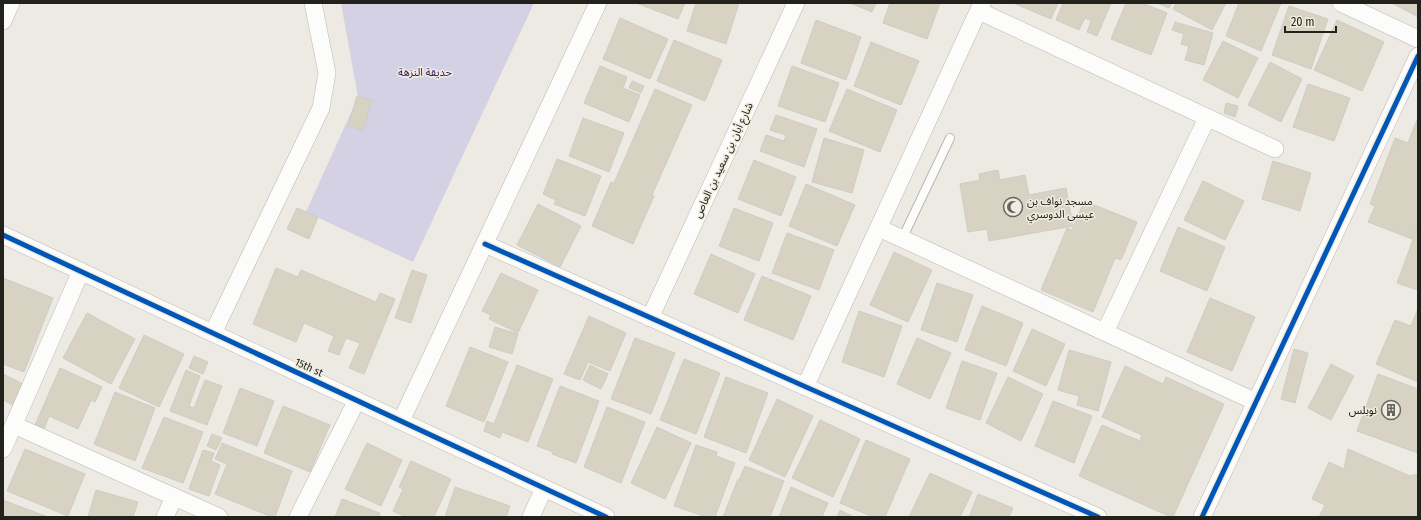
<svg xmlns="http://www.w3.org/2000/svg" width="1421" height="520" font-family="'Fira Sans Condensed','Noto Sans Arabic',sans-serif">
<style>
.green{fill:#d5d1e4}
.building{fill:#d7d2c1;stroke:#ceccc7}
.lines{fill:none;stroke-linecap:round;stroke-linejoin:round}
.service-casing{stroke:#b8b7b2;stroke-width:10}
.minor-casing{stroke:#b8b7b2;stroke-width:18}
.service{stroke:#fcfcfb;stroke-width:8}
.minor{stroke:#fcfcfb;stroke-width:17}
.cycleway-casing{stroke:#f0ecdf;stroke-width:8}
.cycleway{stroke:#0057b8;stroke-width:5}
.labels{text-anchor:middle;stroke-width:3;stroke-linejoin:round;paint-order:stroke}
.park-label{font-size:11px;fill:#2f1560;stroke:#f0ecdf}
.street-label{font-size:11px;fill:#22211c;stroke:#f0ecdf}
.poi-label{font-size:11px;fill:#22211c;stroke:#f0ecdf;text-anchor:start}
</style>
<rect width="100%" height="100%" fill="#eceae3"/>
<path class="green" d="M341,3H534L413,262L306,212L358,97Z"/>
<path class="building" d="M636,3H685L678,19Z
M696,3H739L726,44L687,31Z
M850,3H876L872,12Z
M890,3H940L927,39L883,23Z
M1013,3H1058L1051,19Z
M1063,3H1111L1097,36L1087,32L1091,21L1085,18L1079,30L1056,20Z
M1126,3H1142L1167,13L1151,55L1111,39Z
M1157,3H1172L1169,8Z
M1176,3H1226L1212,30L1173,9Z
M1239,3H1281L1261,51L1226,36Z
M1392,3H1418V17Z
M1289,6L1328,19L1311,69L1272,55Z
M620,18L668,39L650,79L603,59Z
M816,20L861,37L846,80L801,63Z
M1337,20L1384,42L1362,91L1314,70Z
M1175,22L1213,33L1204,65L1185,60L1189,46L1181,44L1184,34L1172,30Z
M674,40L722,60L705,101L657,81Z
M1223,41L1258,58L1238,98L1203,80Z
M871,42L919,61L901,105L854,86Z
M1270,62L1302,79L1281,122L1248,105Z
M600,66L627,77L623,88L640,95L629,122L584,103Z
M792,66L839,83L825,122L778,106Z
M632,81L644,86L641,93L629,88Z
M1308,84L1350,98L1334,141L1293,127Z
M655,89L692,105L652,195L654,196L633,244L592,226L611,182L614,183Z
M847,89L897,110L880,152L829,131Z
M357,96L372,100L363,130L348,126Z
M1226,103L1238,106L1235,117L1224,113Z
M776,115L817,129L804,167L760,151L766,135L784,141L786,135L770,130Z
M1418,117V224L1412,239L1368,222L1375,206L1370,204L1395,138L1408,143Z
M583,118L624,133L609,172L569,156Z
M824,138L864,150L852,193L812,182Z
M557,159L601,176L585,216L554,204L556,200L543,194Z
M754,160L796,177L781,216L738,199Z
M1273,161L1311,173L1300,211L1262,199Z
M998,170L1000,180L1025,175L1029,195L1066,188L1073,226L989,241L987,229L968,232L960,184L980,180L979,174Z
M1203,181L1244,201L1225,240L1184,220Z
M806,184L855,205L837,246L789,226Z
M1084,201L1137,222L1121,260L1115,258L1093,312L1041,290L1067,228L1072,230Z
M538,204L581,226L560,267L517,245Z
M297,208L318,217L309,239L287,229Z
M734,208L773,223L759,261L719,246Z
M1418,226V290L1397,283Z
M1178,227L1225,247L1207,291L1160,271Z
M787,233L834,250L819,290L772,273Z
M894,252L932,270L908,322L870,305Z
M711,254L755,274L738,313L694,294Z
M276,268L298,277L301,270L376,302L380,293L395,299L364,374L349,368L360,343L346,338L339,355L328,351L334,336L304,323L296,342L253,324Z
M412,270L427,275L411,323L395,318Z
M501,273L538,290L518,333L489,319L491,315L482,311Z
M762,276L811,296L793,340L744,320Z
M3,278L53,298L24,372L3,364Z
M937,283L973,295L957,342L921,330Z
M1210,298L1255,317L1232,371L1187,352Z
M982,306L1023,323L1006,366L965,350Z
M859,311L902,326L884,377L842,362Z
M1417,311L1418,312V382L1376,364L1395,320L1411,326Z
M87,313L135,339L111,384L63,358Z
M589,316L626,333L610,371L588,362L580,380L564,374Z
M495,327L518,334L512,354L489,347Z
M1032,329L1065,344L1046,386L1013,371Z
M144,335L184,354L159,407L119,388Z
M635,338L675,353L651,414L611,399Z
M917,338L951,353L930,399L897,384Z
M470,347L508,362L484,422L446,406Z
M1294,349L1308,353L1295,403L1281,399Z
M1069,350L1111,362L1098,411L1077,405L1079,396L1058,390Z
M194,356L208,362L203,374L189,368Z
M684,359L720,373L696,434L660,420Z
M962,361L997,373L980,420L946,408Z
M1331,364L1354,376L1331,420L1308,408Z
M517,365L553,379L528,442L502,432L500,438L484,431L487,421L494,424Z
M590,365L608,374L601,389L583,380Z
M1125,366L1163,384L1166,377L1224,404L1173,517H1171L1079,476L1102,425L1140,441L1142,435L1102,417Z
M60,368L102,387L95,402L91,400L78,429L49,416L44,429L35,425Z
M186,370L200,376L189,406L194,408L205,380L222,386L207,425L170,411Z
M3,374L23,384L13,405L3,400Z
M1378,374L1418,389V453L1357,431Z
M726,377L768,393L746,453L704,437Z
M1008,377L1043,394L1021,441L986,423Z
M560,386L599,401L576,463L552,454L553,452L537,446Z
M240,388L274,401L257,446L223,433Z
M115,392L155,408L135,461L94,444Z
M777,399L813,416L785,477L749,460Z
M1053,401L1092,416L1074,463L1035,446Z
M283,406L330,425L310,472L264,453Z
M607,407L645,422L621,483L584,467Z
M164,417L203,432L183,483L142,468Z
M820,420L860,439L833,497L792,478Z
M657,427L691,443L665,499L631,483Z
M212,434L222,438L216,450L207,446Z
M866,440L910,459L885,517H873L840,503Z
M222,443L292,471L275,517H272L215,494L227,464L215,459Z
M367,443L402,460L381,506L345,489Z
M696,445L717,452L716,456L735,463L715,517H706L674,506Z
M25,449L85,474L68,516L7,491Z
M1348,449L1410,476L1418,474V517H1319L1325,505L1312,499L1329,462L1344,469Z
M203,450L214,453L211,461L220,465L209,496L189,489Z
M411,461L451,479L434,517H406L393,511L403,489L399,487Z
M745,466L784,481L770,517H723L738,479L739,480Z
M930,473L972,492L960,517H909Z
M455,487L510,506L506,517H445Z
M791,487L828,503L822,517H779Z
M96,490L138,502L133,517H88Z
M978,494L1013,508L1009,517H969Z
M342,499L380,513L379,517H335Z
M3,500L48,517H3Z
M840,510L854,517H837Z"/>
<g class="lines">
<defs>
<path id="service" d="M902,239L950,138"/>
<path id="minor" d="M1341,3L1418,39
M979,11L1275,149
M3,21L11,3
M879,228L1256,402
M3,235L606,517
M485,244L1098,517
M650,318L796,3
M1105,332L1207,118
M213,333L321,108L327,73L313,3
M805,387L982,3
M401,421L598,3
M14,425L219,517
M3,449L81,271
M165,517L174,497
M298,517L357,400
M531,517L544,488
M1202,517L1418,56"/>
</defs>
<use href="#service" class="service-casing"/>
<use href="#minor" class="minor-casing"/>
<use href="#service" class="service"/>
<use href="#minor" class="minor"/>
<defs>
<path id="cycleway" d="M3,235L606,517
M485,244L1098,517
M1202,517L1418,56"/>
</defs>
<use href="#cycleway" class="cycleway-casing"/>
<use href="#cycleway" class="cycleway"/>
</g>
<defs>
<symbol id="mosque-ring" viewBox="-11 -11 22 22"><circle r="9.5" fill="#f0ecdf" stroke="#696762" stroke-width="1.5"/><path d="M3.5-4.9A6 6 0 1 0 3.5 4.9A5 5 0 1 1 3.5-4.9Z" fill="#696762"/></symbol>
<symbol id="building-ring" viewBox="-11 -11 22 22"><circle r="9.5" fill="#f0ecdf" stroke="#696762" stroke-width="1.5"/><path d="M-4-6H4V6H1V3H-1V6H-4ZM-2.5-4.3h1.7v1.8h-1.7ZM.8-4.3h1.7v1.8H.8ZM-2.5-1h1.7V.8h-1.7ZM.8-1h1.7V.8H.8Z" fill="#696762"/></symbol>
</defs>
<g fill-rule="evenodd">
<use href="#mosque-ring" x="1002" y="196" width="22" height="22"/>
<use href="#building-ring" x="1380" y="399" width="22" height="22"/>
</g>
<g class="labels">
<g class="park-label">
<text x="425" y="76">حديقة النزهة</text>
</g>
<g class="street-label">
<text transform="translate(723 160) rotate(-65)" y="4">شارع أبان بن سعيد بن العاص</text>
<text transform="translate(309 367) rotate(25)" y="4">15th st</text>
</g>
<g class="poi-label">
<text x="1027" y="205">مسجد نواف بن<tspan x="1027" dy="13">عيسى الدوسري</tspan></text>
<text x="1377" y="414" text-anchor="end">نوبلس</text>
</g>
</g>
<rect width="1421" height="520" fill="none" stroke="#22211c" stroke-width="8"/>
<path d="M1285 26v6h51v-6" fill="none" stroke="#22211c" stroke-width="2"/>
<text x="1291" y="26" font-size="12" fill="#22211c" stroke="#f0ecdf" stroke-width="3" paint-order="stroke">20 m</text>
</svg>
